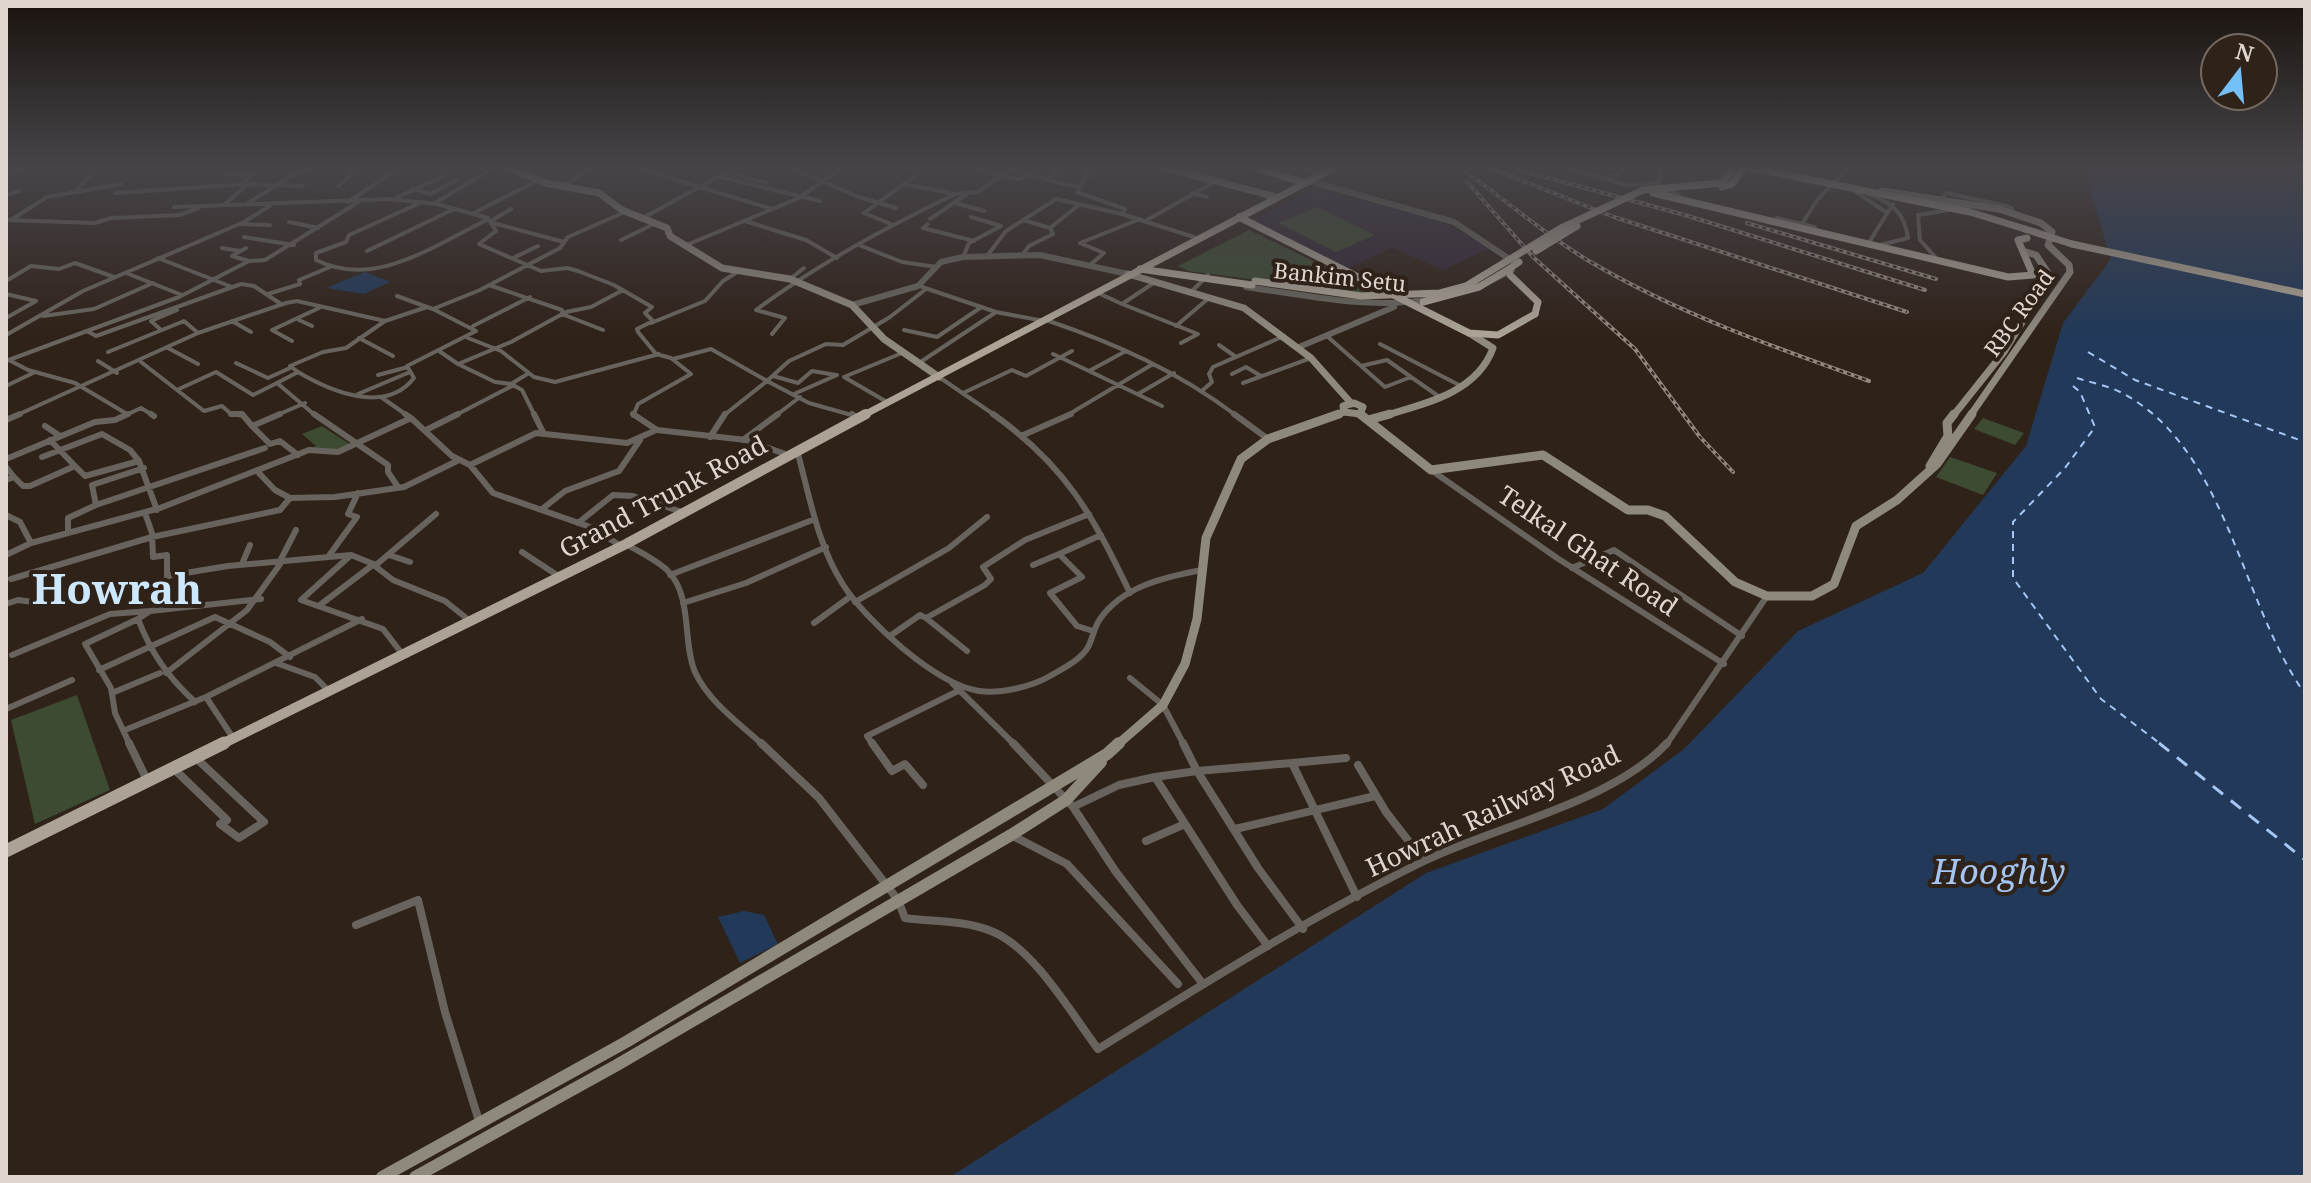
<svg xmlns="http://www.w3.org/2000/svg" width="2311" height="1183" font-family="'Noto Serif',serif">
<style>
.education{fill:#332735}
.green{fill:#3d4b32}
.water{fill:#223959}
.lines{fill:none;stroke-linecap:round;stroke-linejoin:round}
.ferry-far1{stroke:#a5c6f4;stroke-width:2;stroke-dasharray:7 6;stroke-linecap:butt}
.ferry{stroke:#a5c6f4;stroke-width:3;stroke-dasharray:13 10;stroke-linecap:butt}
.minor-far2{stroke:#68645d;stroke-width:4}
.minor-far1{stroke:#68645d;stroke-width:6}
.minor{stroke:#68645d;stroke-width:8}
.tertiary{stroke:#68645d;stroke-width:6}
.secondary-far2{stroke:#8e887d;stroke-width:7}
.secondary-far1{stroke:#8e887d;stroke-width:9}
.secondary{stroke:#8e887d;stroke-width:12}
.primary-far2{stroke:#aca396;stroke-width:7}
.primary-far1{stroke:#aca396;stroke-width:10}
.primary{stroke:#aca396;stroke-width:13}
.rail-casing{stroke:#928780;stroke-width:4}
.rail{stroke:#2f2219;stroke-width:2;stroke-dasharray:4;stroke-linecap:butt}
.primary-bridge{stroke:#aca396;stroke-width:7}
.labels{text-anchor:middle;stroke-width:8;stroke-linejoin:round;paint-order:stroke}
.far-street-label{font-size:22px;fill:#dfd6d0;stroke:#2f2219}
.street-label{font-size:26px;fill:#dfd6d0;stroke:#2f2219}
.near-water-label{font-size:34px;font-style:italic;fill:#a5c6f4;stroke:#2f2219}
.town-label{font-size:42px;font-weight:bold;fill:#cde8fd;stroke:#2f2219}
</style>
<rect width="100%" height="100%" fill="#2f2219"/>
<path class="education" d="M1314,189L1438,219L1490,248L1443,270L1392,248L1348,268L1253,220Z"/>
<path class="green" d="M1317,207L1375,235L1336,252L1278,223Z
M1249,230L1387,297L1188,271L1178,266Z
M1983,418L2021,432L2024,433L2015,445L1974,429Z
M322,426L351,445L338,451L310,449L316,446L302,434Z
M1950,457L1997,473L1983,495L1936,477Z
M77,695L110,790L35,824L11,720Z"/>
<path class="water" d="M2083,168H2305V1177H950L1426,873L1603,809L1684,749L1798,631L1923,573L2026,446L2063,323L2111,259Z
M365,272L390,282L364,294L326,288Z
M744,911L764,915L778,944L740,963L718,917Z"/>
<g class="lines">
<path class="ferry-far1" d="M2088,352L2135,380L2305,442
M2077,378C2092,383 2110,386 2124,394C2228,451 2240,602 2305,694
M2073,386L2080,392L2095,427L2065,468L2013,522V578L2101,699L2162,745"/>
<path class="ferry" d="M2159,743L2305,860"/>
<path class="minor-far2" d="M638,168L772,209
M791,168L859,197L896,208
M974,168L998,176
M1061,168L1047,180L1079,187
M1081,168L1094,171
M1099,168L1083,179L1077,192L1125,209L1122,214
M1304,168L1318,173L1314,175
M1566,168L1627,185L1658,183
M728,173L767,183
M227,174H252L242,184
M6,175L24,168
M1000,176L1018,179L1029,175
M720,177L820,201
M1608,177H1615L1622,168
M338,186L359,168
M564,186L590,168
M413,189L430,194L457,180
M1853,190L1886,212
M76,191L98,168
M115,193L248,184L303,186
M1192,193L1207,197
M955,194L978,192L1011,169L1047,180
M6,195L19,191
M1870,195C1892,202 1905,214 1908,238L1880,245
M396,198L446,175L439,172L447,168
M1942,199L1946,193L2007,206L2012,208L2011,214
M348,202L399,168
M422,202L349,235L346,242L316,253V260C376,290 435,244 489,219
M435,203L493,168
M955,203L984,211
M247,204L292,175L311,168
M224,205L248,184
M174,207L389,199L437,204L488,218L496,231L479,244L541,271L567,268L578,271L614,285L652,307L645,313L653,321L637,329L638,332L656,354L671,358L691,374L638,404L633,416
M474,213L538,180
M971,217L1001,226
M641,219L734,168
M930,219L967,194
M6,220L95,223L111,218L179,215L199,208
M11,220L47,197L122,184
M1023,220L1050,228
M491,221L511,209
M745,221L806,240L837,258
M1145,221L1218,180
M289,222L318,228
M493,223L564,242
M241,224L270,225
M891,224L864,213L919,173L907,168
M928,224L923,228L974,241
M1802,224L1817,200L1848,168
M244,237L294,245
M621,240L654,224
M1868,244L1893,204
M859,245L902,262L937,267
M684,246L799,198L841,168
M222,248L240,251
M246,248L232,256L249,261
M367,251L454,209
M1023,254L1029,246L1053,234L1050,228L1080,204
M987,256L1006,231L1056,199L1122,214L1200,239
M963,257L969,243L1001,226
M158,258L232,287
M513,258L538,246
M1937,259L1920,240L1918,215L1949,210
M1090,265L1104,253L1080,243L1140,219
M126,273L182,295
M790,279L804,268
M6,281L31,266L59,269L75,263L114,277
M1155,282L1122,304L1198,334L1181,343
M489,285L562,310V314L603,330
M922,287L996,312L1044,321
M1096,292L1122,304
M1191,292L1208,275
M6,294L36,301L6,318
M268,294L300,284L299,280L330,267
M397,296L427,307
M43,316L94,309L153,283
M299,320L312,326
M1046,320C1117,344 1177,371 1237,416
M232,321L251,332
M651,323L705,301L723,281L739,271
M473,326L530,297
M1176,326L1210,297
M160,329L151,321L177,310
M904,330L937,337L980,308
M87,331L179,297L249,261L265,260L360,201
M772,334L785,318L756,310C818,264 885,228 955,194L904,184
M6,335L83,291L244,222L271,205
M1328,337L1361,366
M359,338L393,356
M468,338L501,351L534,377L555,382L659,354
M292,341L272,330L319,308
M1380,344L1461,386
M1219,345L1236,357
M168,348L198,364
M439,351L458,364
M1126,351L1089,371L1162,406
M108,352L184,321L198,333
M1053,354L1089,371
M673,359L711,349L767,381L789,361L826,344L843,345L890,317L926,289
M9,360L28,370L75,383L127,414
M1387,360L1411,377L1385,387L1361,366Z
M6,361L87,331L96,336L241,284L254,286L281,304
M98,361L117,373
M141,362L204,411L222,406L231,414L244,416
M236,363L268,378L290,368
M919,363L996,312
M298,372L290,366L323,352L346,348L385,321L427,307L433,309
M529,373L511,384L522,390L535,416
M1232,374L1246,367L1261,376
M378,375L408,367
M773,376L798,383L812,371L836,375
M939,377L996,416
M1411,377L1441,398
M1243,383L1311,358
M511,384L495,382L458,364L511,342L566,312L591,307L623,290
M6,386L33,373
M179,389L216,372L253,395L277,383
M1203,390L1212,382L1209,374L1213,367L1284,336
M963,393L1012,370L1026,376L1072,351
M358,394L410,372
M794,394L837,375
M1138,394L1174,373
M381,397L408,416
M887,402L844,377L902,353
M15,416L198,333L286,303L297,301L385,321
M124,416L141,408L154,416
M275,416L305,403
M316,416L277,383L298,372C330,391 385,415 414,378L407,366L476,331L433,309L480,290L560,248L568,237L625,212
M454,416L514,385
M723,416L767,381L809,403L855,416
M775,416L800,397
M1066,416L1153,364"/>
<path class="minor-far1" d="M151,414L154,416
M231,414H242L252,426
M280,414L252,426L270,444L280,441L298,455
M314,414L388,465V472L398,487
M405,414L411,418
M534,414L544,434
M633,414L657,430L746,440L788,455
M852,414L859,418
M993,414C1066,466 1092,514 1130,593
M1234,414L1268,439
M6,420L20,414
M45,426L60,436
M428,429L458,414
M1021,436L1071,414
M710,437L725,414
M50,440L75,466
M743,440L778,414
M797,450C809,494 817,543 842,583C865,620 935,684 979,691C1000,694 1031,687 1050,676C1062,669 1081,660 1088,647C1093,638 1094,627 1100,619C1123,586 1165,577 1202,570
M42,457L102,434L130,450L139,461
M6,459L95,422L115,420L128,414
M470,465L493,493L593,528L621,546
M6,467L14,477
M144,468L92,485L96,505L265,448
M1431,470L1557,558L1724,664
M257,471L275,490L290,498L335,497L404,487L457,461
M6,480L14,477L23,486H30L75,466L85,476L139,461L157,510
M542,509L565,491L619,471L640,440
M145,513L152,533L153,557L167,555V576L228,566L351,555L371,563L393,580L445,601L470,621
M6,515L20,522L31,543
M578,523L613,495L633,496L682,512
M68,532V518L96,505
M626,544C639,552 657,560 668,571C693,597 682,641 695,672C708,701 740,724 763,745
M522,552L560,577
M6,555L31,543L160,508L309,450L338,452L411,418L452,456L470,465L536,433L627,443L654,431
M351,555L301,600L383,629L403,655
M389,555L410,562
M328,557L357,517L348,514L358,493
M280,561L296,530
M242,564L250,545
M376,565L436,514
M1033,565L1059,554
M1572,568L1614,550L1742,636
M670,575L815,519
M11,579L152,537L280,510L290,498
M157,601L168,576
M855,602L949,548L987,517
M683,603L746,583L826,547
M6,604L18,600L33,602
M320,605L374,564
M926,618L967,651
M138,619L150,611L261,599
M814,623L851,596
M1093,631L1077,626L1050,593L1082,577L1059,554L1101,535
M890,636L920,615L926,618L985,585L991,579L983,567L1025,540L1089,514
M12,655L110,614L150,611
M276,663L315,677L329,691
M99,670L215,617L270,642L290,657
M166,673L247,610L283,560
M1130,678L1163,705L1184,745
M952,683L1015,745
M112,693L160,673
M206,697L233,738
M6,709L72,680
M125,730L206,697L362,619
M130,745L115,713L111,688L85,644L138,619C151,653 168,677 195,702
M873,745L867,736L960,690
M1666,745L1767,596"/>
<path class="minor" d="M129,743L147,780
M761,743L819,798L898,900L905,918C933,922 964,920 991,931C1033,947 1071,1013 1098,1049C1203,984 1312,916 1424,861C1496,826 1613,802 1667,743
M872,743L892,771L905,764L923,785
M1013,743L1073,807L1116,872L1203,984
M1183,743L1197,771L1292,763L1357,897
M1292,763L1346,758
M1358,765L1386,812L1424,861
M173,768L227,820L220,824L239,838L264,822L197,759
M1155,777L1197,771L1258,868L1303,929
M1073,807L1119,785L1155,777L1237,905L1268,946
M1235,829L1375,796
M1011,835L1067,864L1178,984
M1146,841L1185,824
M356,925L418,900L445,1012L479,1121"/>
<path class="tertiary" d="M1662,168L1658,183L1664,192L1678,195
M1309,181L1454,222L1514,262
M1777,219L1814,228
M1246,287C1344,301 1421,321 1512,270
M852,305L918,286L941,262L963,257L1040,255L1128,274
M1299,347L1394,307"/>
<path class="secondary-far2" d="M508,168L546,183L599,193L622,210L667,228L670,236L722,268L790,279L852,305L884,339L939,377
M1166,168L1276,197
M1882,191L1999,209L2041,223L2052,232L2048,245L2069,265L2070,272L1970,416
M2026,252L2036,255L2050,276
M1128,274L1244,308L1311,358L1351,403
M1344,412L1343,406L1354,403L1363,407L1360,414
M1360,414L1362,416
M1333,416L1344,412L1360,414
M1383,416C1424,404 1477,393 1493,348L1469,333
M1953,416L2004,352L2050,276"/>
<path class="secondary-far1" d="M1360,414L1431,470L1543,455L1628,510H1648L1665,516L1735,582L1767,596H1812L1834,584L1856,526L1897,500L1937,464L1972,414
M1368,420L1390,414
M1930,466L1948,436L1947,423L1954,414
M1117,745L1163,705L1185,664L1197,619L1206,538L1241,459L1268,439L1339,414"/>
<path class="secondary" d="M382,1177L626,1042L1107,754L1119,743
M415,1177L617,1065L1011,835L1066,800L1101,762"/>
<path class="primary-far2" d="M1256,168L1305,183
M1753,168L1970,212L2025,229
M1653,193L2008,277L2033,275L2018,240L2027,238
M1239,217L1469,333L1498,335L1535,314
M2072,244L2305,294
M1140,269L1252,285
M1423,302L1479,287L1509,269
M862,416L1334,168"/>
<path class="primary-far1" d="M220,745L626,544L866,414"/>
<path class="primary" d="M6,851L224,743"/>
<defs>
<path id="rail" d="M1461,168C1504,199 1544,234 1589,261C1677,313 1773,347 1869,381
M1490,168L1614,217L1907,312
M1519,170L1685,215L1925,290
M1468,183L1533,257L1635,349L1700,437L1733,472
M1747,223L1936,279"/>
</defs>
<use href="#rail" class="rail-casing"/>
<use href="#rail" class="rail"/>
<path class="primary-bridge" d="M1722,187L1732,184L1743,169
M2025,229L2072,244
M1536,251L1577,226
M1519,262L1509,269L1510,275L1538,302L1535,314
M1255,281L1361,296L1440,293L1466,286L1561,228L1643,190L1722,183L1733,168"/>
</g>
<linearGradient id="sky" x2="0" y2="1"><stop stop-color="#1a130e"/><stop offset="0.5" stop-color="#474449"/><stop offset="1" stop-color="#474449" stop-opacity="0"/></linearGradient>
<rect width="2311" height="334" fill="url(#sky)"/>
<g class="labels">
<g class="far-street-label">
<text transform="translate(1340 277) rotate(6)" y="8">Bankim Setu</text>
<text transform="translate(2019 313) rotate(-54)" y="8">RBC Road</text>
</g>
<g class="street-label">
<text transform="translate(663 497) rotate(-28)" y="9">Grand Trunk Road</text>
<text transform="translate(1588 551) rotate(34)" y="9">Telkal Ghat Road</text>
<text transform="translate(1493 811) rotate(-25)" y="9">Howrah Railway Road</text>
</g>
<g class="near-water-label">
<text x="1999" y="884">Hooghly</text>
</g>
<g class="town-label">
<text x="117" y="604">Howrah</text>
</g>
</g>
<rect width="2311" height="1183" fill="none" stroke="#dfd6d0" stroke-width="16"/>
<g transform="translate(2239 72) rotate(16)"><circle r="38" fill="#2f2219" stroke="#756a62" stroke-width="2"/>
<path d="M0-6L14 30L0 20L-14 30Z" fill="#74c0f6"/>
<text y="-12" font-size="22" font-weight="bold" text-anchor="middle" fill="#dfd6d0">N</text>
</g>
</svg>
